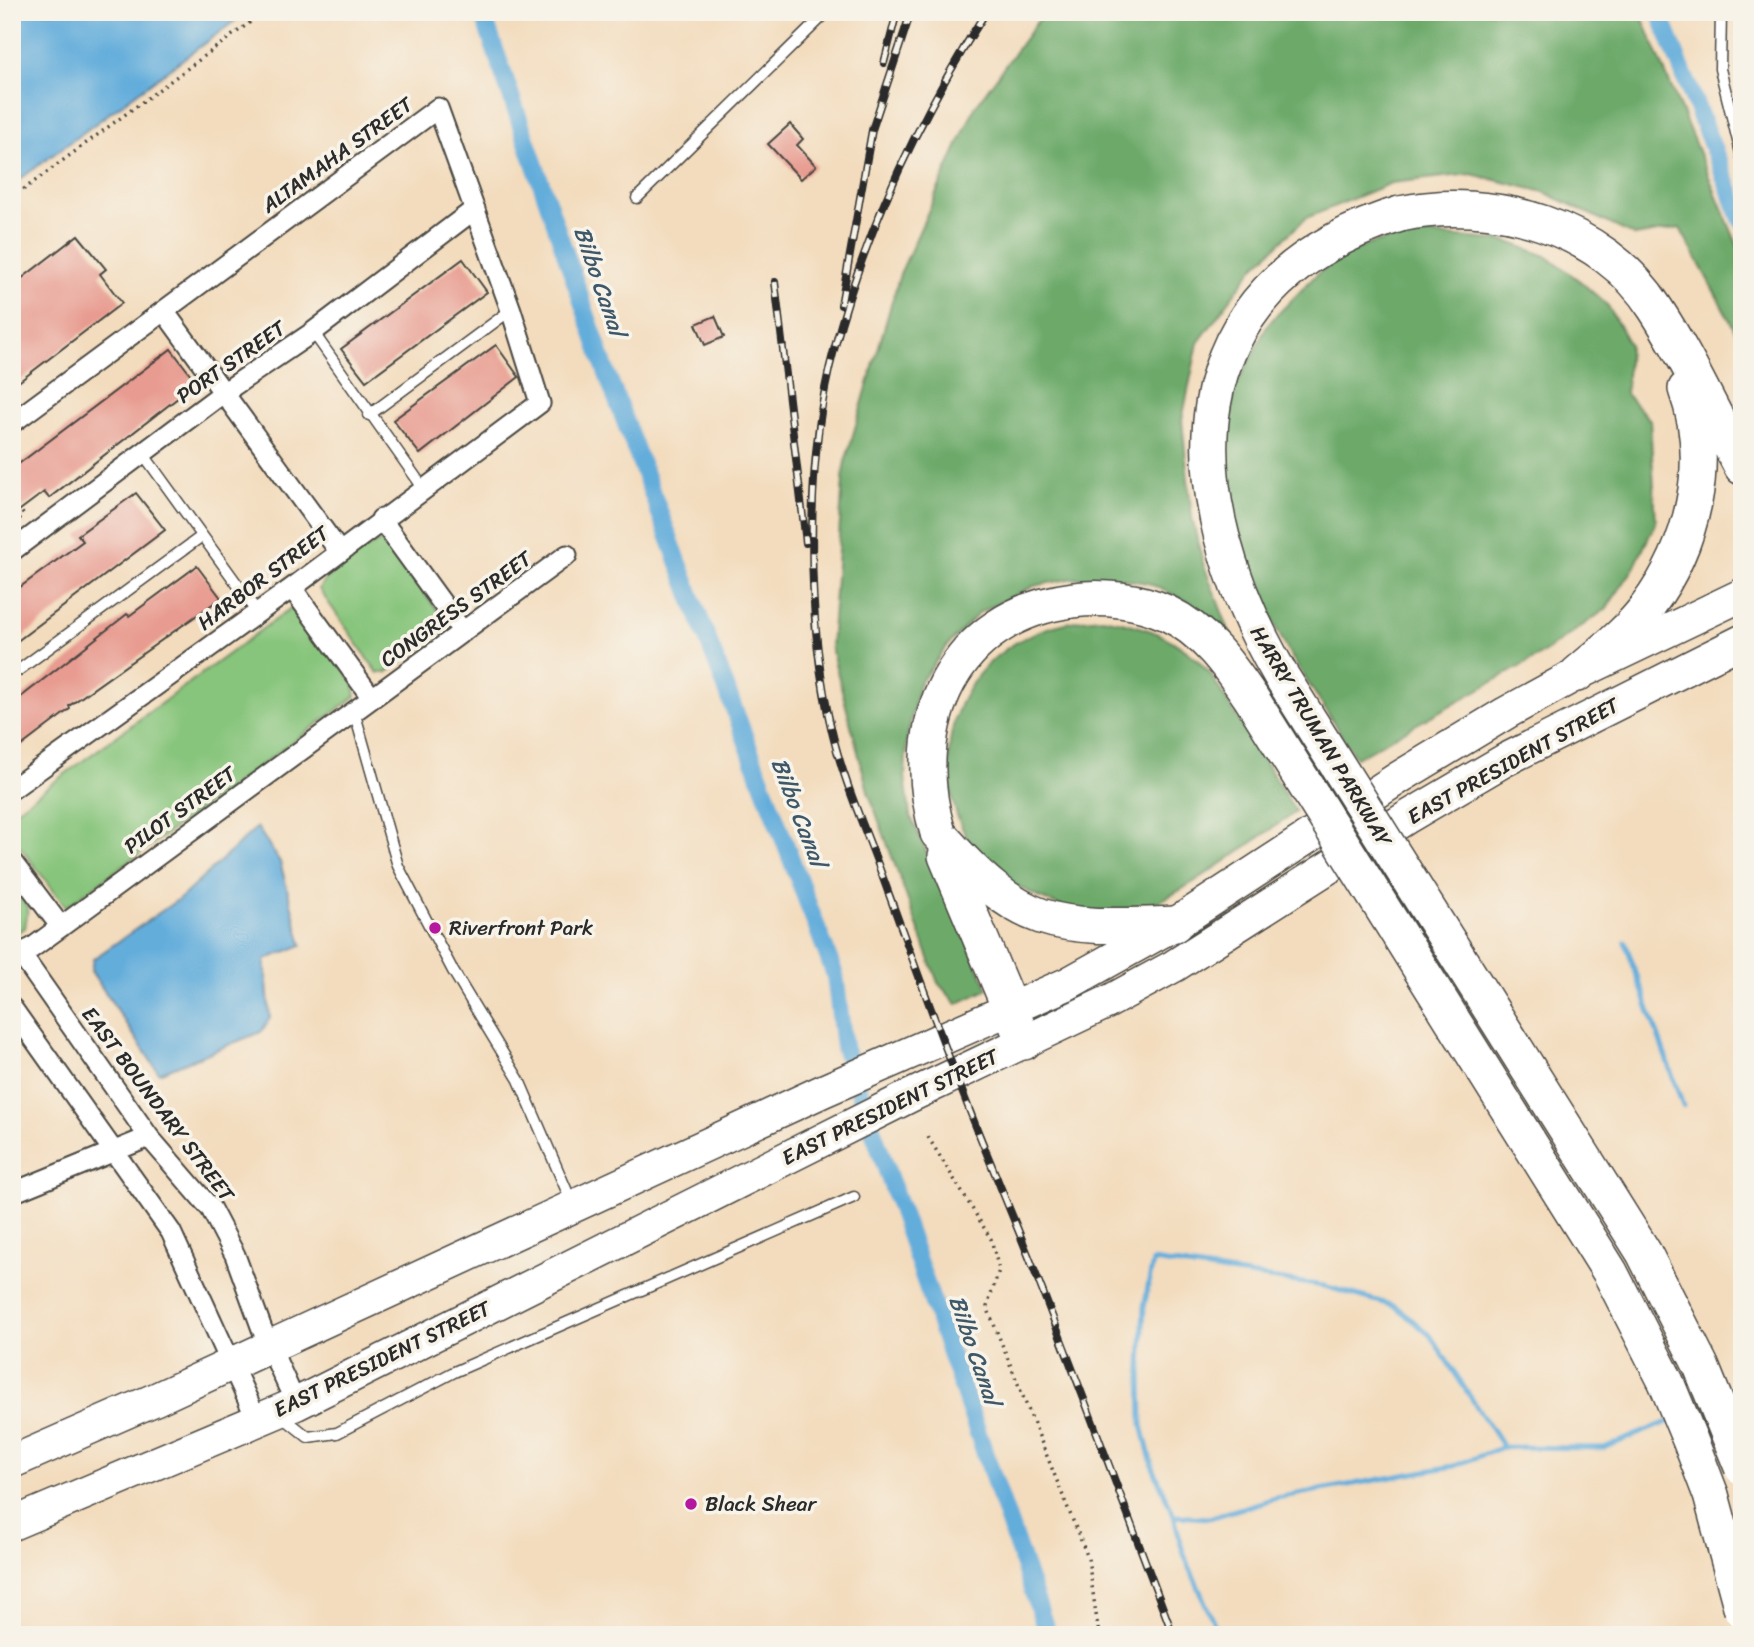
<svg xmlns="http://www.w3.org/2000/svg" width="1754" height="1647" font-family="Sriracha,sans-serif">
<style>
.green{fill:#87c57b;stroke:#597853;stroke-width:2}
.forest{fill:#6daa6b;stroke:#4c6a4b;stroke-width:2}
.water{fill:#63addb;stroke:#476c83;stroke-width:2}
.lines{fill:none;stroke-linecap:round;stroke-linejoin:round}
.stream{stroke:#63addb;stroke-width:5}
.canal{stroke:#63addb;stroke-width:18}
.building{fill:#e89b90}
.lane-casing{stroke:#494641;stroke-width:13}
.street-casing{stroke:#494641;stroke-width:23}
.primary-casing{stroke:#494641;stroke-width:35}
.highway-casing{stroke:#494641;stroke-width:38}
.path{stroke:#494641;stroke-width:3.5;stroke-dasharray:2 5;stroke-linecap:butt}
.lane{stroke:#fff;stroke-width:10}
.street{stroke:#fff;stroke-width:19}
.primary{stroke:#fff;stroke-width:32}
.highway{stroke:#fff;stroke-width:35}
.rail-casing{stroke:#2b2b2b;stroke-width:8}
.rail{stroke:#f7f3e8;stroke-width:5;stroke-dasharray:16;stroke-linecap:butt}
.highway-bridge-casing{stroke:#494641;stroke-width:38;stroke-linecap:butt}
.highway-bridge{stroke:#fff;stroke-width:35}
.poi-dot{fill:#b5179e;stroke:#f7f3e8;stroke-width:2.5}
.labels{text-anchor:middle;stroke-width:7;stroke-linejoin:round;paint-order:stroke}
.street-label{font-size:21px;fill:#2b2b2b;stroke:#f7f3e8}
.poi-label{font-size:21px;fill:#2b2b2b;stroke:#f7f3e8;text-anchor:start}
.water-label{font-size:23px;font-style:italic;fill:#3f5869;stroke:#f7f3e8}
</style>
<rect width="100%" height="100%" fill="#f7f3e8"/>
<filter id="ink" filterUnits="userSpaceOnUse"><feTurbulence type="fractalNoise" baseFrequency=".0143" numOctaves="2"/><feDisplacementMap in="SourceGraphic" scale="14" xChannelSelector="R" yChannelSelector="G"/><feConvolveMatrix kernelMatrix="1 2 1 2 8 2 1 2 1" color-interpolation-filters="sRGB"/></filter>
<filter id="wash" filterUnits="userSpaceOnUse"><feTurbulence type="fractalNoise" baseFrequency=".00686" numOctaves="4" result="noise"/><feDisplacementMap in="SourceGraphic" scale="28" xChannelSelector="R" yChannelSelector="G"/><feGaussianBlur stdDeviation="1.57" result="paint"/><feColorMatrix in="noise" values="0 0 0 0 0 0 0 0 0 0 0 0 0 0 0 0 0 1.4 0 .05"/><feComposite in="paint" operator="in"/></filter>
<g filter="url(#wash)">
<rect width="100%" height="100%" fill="#f3dcbd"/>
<path class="green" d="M382,541L443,617L446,626L440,635L386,673H378L319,589C323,577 369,545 382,541Z
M295,605L353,682L356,696L66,907L12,836V813Z
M12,887L28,908L25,928L12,935Z"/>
<path class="forest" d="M1044,12H1640L1742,256V343L1680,228L1635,236L1544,192L1471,174L1391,183L1306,218L1254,267L1198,343L1182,420L1192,518L1203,563L1230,633L1191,603L1148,583L1109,577L1069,579L1034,586L980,612L949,644L919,684L907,738L905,776L910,815L988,989L957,1004L938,983L868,791L831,648L844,466L900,274L975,107Z
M1410,233L1506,241L1546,256L1580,281L1608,306L1629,344L1626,394L1650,420L1656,522L1634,568L1606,609L1539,656L1356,758L1288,651L1254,584L1236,523L1224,455L1235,388L1268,324L1319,272L1363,246Z
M1103,618C1149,627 1177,637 1209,672L1296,812C1258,837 1175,902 1133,911C1098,919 1063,910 1031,893C1021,888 1008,883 999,876C973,857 955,821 951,790C935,689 1006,622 1103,618Z"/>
<path class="water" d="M12,12H247L12,185Z
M257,827L280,862L302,945L265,960L270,1018L261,1032L159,1073L91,971L93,959L183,896Z"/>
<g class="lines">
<path class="stream" d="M1625,942L1683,1106
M1741,1259L1742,1261
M1728,1397L1742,1392
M1503,1447L1604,1448L1670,1421
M1174,1516L1209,1518L1276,1498L1454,1466L1503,1447L1430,1335L1395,1306L1324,1286L1153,1261L1144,1307L1141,1367L1142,1425L1152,1465L1174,1516L1183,1552L1219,1635"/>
<path class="canal" d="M482,12L607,374L835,975L844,1047L1048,1635
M1659,12L1742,221"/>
</g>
<g id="blocks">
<path class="building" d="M790,124L803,139L797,145L816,166L801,179L768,144Z
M78,235L106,269L100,274L122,303L12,387V286Z
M463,259L487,292L366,381L341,349Z
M715,316L724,337L705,345L696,324Z
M496,345L519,377L420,454L393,420Z
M171,349L197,383L49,498L44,492L12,516V469Z
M136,493L165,530L12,645V593L83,541L78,535Z
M197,566L221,598L69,706L70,709L12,753V704L127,614L129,616Z"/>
</g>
</g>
<g filter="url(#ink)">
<use href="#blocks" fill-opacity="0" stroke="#494641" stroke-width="2"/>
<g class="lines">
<defs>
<path id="lane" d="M1721,12L1720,69L1742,157
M637,198L827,12
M313,332L424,489
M369,415L511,310
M144,455L258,613
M12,675L202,536
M354,711L398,866L453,971L519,1080L572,1203
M283,1417L308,1437L337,1433L454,1372L854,1197"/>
<path id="street" d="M164,311L339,551
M12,423L438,108L511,310L540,403L292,588L12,789
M381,519L463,632
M12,551L223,393L313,332L475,209
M292,588L372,698
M12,862L61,927
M20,953L149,1137L211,1209L235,1255L262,1329L296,1404
M12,957L32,948L567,555
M12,1008L171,1232L257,1420
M12,1193L149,1137"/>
<path id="primary" d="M12,1462L156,1399L823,1091L1067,984L1175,924L1400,777L1506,713L1577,674L1742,595
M12,1524L296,1404L910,1096L1108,1002L1174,966L1406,818L1505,760L1742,641"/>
<path id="highway" d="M1400,214C1492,195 1603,226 1655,308C1688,358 1713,415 1742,467
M1577,674C1601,653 1628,633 1647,607C1693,546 1713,462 1686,389
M938,833C1022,929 1052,929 1175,924
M946,856L1024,1042"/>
</defs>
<use href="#lane" class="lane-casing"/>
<use href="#street" class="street-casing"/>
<use href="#primary" class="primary-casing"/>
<use href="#highway" class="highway-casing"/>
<path class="path" d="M12,198L264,12
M14,523L24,515L20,510
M928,1137L991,1239L999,1270L987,1307L1088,1558L1099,1635"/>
<use href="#lane" class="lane"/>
<use href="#street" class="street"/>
<use href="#primary" class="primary"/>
<use href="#highway" class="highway"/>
<defs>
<path id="rail" d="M986,12C920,116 865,230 834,350C804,459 806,627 833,736C844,781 863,824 879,867C904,935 928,1003 954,1070C982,1145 1015,1220 1044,1295C1088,1408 1130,1521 1173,1635
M884,63L897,12
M775,282L806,543
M841,305L872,130L911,12"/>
</defs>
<use href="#rail" class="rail-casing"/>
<use href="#rail" class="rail"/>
<defs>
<path id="highway-bridge" d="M1400,214C1167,286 1175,494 1280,674L1644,1253L1701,1366L1742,1467
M938,833C905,724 953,615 1073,600C1104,596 1139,600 1167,613C1205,631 1228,664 1251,698L1610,1272L1666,1382L1690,1440L1711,1495L1742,1610"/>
</defs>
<use href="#highway-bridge" class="highway-bridge-casing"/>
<use href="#highway-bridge" class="highway-bridge"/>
</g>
</g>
<g class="poi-dot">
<circle cx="435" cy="928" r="7"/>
<circle cx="691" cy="1504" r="7"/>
</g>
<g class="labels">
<g class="street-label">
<text transform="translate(337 155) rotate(-36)" y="7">ALTAMAHA STREET</text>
<text transform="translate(231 362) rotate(-35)" y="7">PORT STREET</text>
<text transform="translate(263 578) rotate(-37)" y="7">HARBOR STREET</text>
<text transform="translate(456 609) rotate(-36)" y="7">CONGRESS STREET</text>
<text transform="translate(1321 736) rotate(59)" y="7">HARRY TRUMAN PARKWAY</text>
<text transform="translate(1513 761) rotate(-29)" y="7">EAST PRESIDENT STREET</text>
<text transform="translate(180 810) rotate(-36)" y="7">PILOT STREET</text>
<text transform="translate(158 1104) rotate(53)" y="7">EAST BOUNDARY STREET</text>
<text transform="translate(890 1107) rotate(-26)" y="7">EAST PRESIDENT STREET</text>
<text transform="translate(382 1359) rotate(-26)" y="7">EAST PRESIDENT STREET</text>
</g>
<g class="poi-label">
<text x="449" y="935">Riverfront Park</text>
<text x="705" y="1511">Black Shear</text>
</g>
<g class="water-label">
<text transform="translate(600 281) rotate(71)" y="8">Bilbo Canal</text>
<text transform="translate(799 812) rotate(69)" y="8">Bilbo Canal</text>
<text transform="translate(975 1350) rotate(71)" y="8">Bilbo Canal</text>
</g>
</g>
<rect width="1754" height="1647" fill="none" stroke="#f7f3e8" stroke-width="42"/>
</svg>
